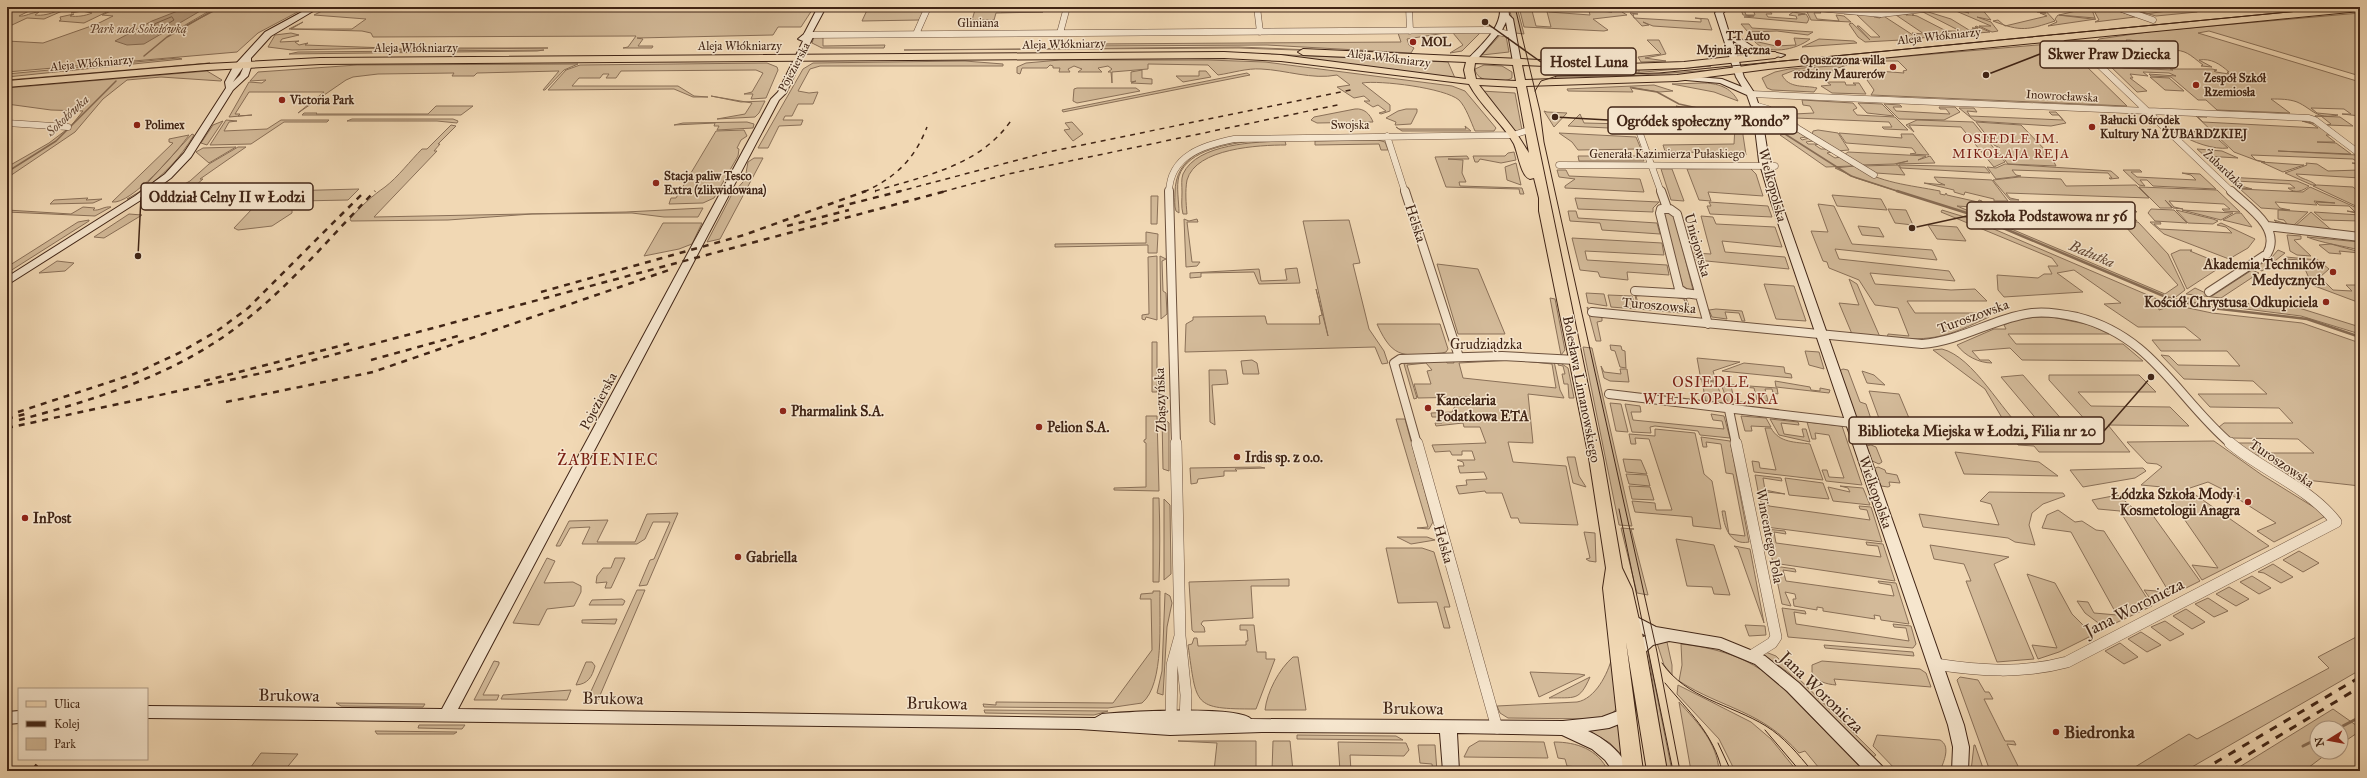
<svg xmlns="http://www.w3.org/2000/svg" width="2367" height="778" font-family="'IM FELL Great Primer',serif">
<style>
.green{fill:#d3ba99;stroke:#8a7058;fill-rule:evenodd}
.water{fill:#b59b7e;stroke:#876c54}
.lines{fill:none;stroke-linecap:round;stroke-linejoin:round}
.shore{stroke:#7b604a;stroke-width:1}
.stream-far2{stroke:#876c54;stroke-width:1.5}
.stream-far1{stroke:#876c54;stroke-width:2.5}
.stream{stroke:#876c54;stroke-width:3}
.street-far2-casing{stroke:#6d523e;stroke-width:7}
.street-far1-casing{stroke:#6d523e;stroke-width:10}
.street-casing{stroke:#6d523e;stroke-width:12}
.secondary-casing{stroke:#412516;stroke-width:2}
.primary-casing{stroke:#412516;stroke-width:2}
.street-far2{stroke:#f6e6ce;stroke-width:6}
.street-far1{stroke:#f6e6ce;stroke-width:8}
.street{stroke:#f6e6ce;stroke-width:11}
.secondary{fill:#f6e6ce;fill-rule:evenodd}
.primary{fill:#f1d8b4;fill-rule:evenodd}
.tram{stroke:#412516;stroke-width:1}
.rail-far2{stroke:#412516;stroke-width:1.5;stroke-dasharray:5 5;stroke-linecap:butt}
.rail-far1{stroke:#412516;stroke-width:2.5;stroke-dasharray:6 6;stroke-linecap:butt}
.rail{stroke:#412516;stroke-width:3;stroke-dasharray:8 8;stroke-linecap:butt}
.poi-dot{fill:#8f2418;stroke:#f6e6ce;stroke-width:1.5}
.labels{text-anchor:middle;stroke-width:3;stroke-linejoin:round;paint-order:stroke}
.far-street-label{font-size:12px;fill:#412516;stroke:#f6e6ce}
.far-park-label{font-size:12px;font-style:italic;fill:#664a37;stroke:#f6e6ce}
.far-poi-label{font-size:12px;font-weight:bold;fill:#412516;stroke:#f6e6ce;text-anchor:start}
.far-water-label{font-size:13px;font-style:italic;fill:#644835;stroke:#f6e6ce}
.far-neighbourhood-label{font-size:13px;letter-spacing:1px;fill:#7a1f14;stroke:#f6e6ce}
.street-label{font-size:14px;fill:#412516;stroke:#f6e6ce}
.poi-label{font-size:14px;font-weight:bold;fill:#412516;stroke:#f6e6ce;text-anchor:start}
.water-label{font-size:15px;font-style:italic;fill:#644835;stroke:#f6e6ce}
.neighbourhood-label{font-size:15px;letter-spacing:1px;fill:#7a1f14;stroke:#f6e6ce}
.quarter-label{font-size:16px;letter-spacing:1px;fill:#7a1f14;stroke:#f6e6ce}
.near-street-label{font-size:17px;fill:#412516;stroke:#f6e6ce}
.near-poi-label{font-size:17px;font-weight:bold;fill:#412516;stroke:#f6e6ce;text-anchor:start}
.leader{fill:none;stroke:#412516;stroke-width:1.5}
.callout-dot{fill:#412516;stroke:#f6e6ce;stroke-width:1.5}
.callout{fill:#f6e6ce;stroke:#412516;stroke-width:1.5}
.callout-label{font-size:15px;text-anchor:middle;font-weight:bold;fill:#412516}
</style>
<rect width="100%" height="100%" fill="#f1d8b4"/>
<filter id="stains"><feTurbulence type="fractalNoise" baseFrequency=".005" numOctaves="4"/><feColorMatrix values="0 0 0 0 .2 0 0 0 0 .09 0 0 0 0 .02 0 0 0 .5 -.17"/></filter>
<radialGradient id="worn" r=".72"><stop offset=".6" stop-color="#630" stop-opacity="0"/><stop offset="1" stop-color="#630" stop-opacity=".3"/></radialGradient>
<path class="green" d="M7,7H37L19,16C25,17 32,12 39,12L35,15C42,16 50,14 57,11L48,9L35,11L44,7L69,8L44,19L27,18L12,25H7L11,21L7,20Z
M82,7L115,8L84,23L59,21L61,20L60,17L74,14L70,16C77,17 85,16 92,13L82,11L71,13Z
M120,7H216L175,31L222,7H307L258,33L237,52L7,72V41L43,43L97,24L113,16L102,15Z
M330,7H814L801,27H778L773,35L637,38L643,39L638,46H653L652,48H623L628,47L636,36L373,37L371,33L362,31L289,29L303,22L291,29H352L366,19L314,15Z
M927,7L919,20L862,21L868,8H830Z
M966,7H1020L1002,8L1001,12H1043L996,13L994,20H972L975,10Z
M1509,7H1517L1524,34L1515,33Z
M1519,7H1535H1531L1536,26L1551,27L1546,8H1553L1549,9V12L1590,15L1589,11L1584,10L1612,12L1595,10L1594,7H1621L1622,12L1627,15L1593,19L1608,30L1604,31L1524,27Z
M1740,7H1743L1746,15H1755L1752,7H1767L1772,14H1766L1768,17L1797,19L1796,16L1789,15L1793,12L1805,14L1798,15L1806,14L1809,19L1807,23L1744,17L1754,16L1743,15Z
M1954,7H1980L1991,20L1977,17L1991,22L1998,31L1992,32L1979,26H1991L1949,8L1969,13Z
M2042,7L2055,21C2028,30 2021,32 1993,21L1998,20L2005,26L2047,16L2040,13H2046L2037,12Z
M2091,7L2095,18L2059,15L2089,8Z
M2092,7H2108L2135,17L2095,22L2099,20Z
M2154,7H2197L2200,10L2197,12L2156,16L2128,8L2145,14L2167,11Z
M1806,10L1819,11L1821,13H1814L1817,19L1839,21L1836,15L1844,16L1851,22L1811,20Z
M1925,11L1951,19L1969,30L1976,29L1972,28H1978L1975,27L1976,26L1990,32L1955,35L1947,31H1960L1923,12H1914Z
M1842,12L1871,14L1874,17L1880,18L1882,15L1919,39L1865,42L1858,37L1849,24L1852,23L1870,40L1857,26H1859L1871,37H1880L1856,14H1844Z
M1630,13L1638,14H1633L1634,18L1701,22V19L1695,18L1708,19L1712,30L1653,26L1643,22L1649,25L1642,26Z
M2360,13V76L2209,31L2198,33L2360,82V116L2342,114H2351L2344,109L2311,108L2317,113L2338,115C2316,120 2313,109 2297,102C2289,99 2280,99 2271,99L2290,113L2217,110L2206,100H2198L2171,77L2151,76L2149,74L2176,76L2169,73L2143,72L2148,76L2130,74L2133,78H2130L2147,91L2137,92L2109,65L2124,68L2173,70L2170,69H2212L2217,70L2214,71L2216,72L2229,74L2227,72H2229C2220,64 2211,58 2199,60L2212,67L2201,66L2203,65C2189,54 2186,50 2171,50L2176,54H2168L2156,45L2130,40H2126L2128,42L2095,44L2099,39L2155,31Z
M1908,14L1906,15H1914H1912L1917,16L1954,35L1920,38L1912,33L1924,34L1896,15Z
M2058,15L2092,19H2096L2048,26L2057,22L2055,19Z
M1741,24H1749L1752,28L1813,32L1808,35L1777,31L1748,32Z
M1481,32L1462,51L1450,53L1463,45L1453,33Z
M291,33L299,35L282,39L280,42L299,41L295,42L299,45L308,43L305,45L387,48L292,50L268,47L275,35Z
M1398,33H1445L1407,39L1409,45L1414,48L1411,53L1267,45L1099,46L1089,44L1401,42Z
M1501,34L1506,36L1509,52L1482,55Z
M814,37H823V46L885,45L884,48H822L812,43Z
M1794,38L1810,39C1796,50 1767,56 1754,41L1776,46L1796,45Z
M1819,39L1854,41L1857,43L1802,47Z
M1647,40H1659L1666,54L1645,58L1666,61L1641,62L1638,57L1661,54Z
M2049,44L2084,64L2127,106L1871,95L1874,90L1867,80L1878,71L1904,73L1903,71L1907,70L1898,61H1879L1875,59Z
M424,47L430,48H548L386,50Z
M1239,47L1409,54L1239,48L904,50Z
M544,50L537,51L289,54L298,52Z
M1222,52L1448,62L1455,78L1293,57L939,54Z
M178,58L182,59L7,77V74Z
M1060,60H1208L1265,62L1452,86L1465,91L1496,128L1494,131H1475C1471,122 1466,107 1459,100C1445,88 1380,80 1362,83L1390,105V111L1381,114L1379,113L1386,111L1378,105L1373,107L1364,101H1370L1364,96L1354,98L1337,87L1350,85L1337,75C1312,80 1286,70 1261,69C1247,68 1232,73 1218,75L1208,65L1148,64V69L1112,72V83L1111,72H1108L1112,69L1108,66L1098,68L1102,72H1078L1082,69L1074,66L1068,69L1070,72H1059L1060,68H1053V66L1050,65L1047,68H1022L1020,74L1017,73V67L1026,63Z
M965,61L1003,64V66H820L810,69L798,91L809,93L818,92L813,104H798L792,116H785L783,120H803L801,125L779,126L768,148H758L803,69L813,63Z
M210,63L7,82V80Z
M767,63L777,67L778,70L766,98L751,99L753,94H744L752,92L763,73L756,70L621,71L616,78H606L609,74H603L600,78H579L572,86H678L694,96L708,97H693L674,89L548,90L566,70L580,65Z
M578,64L564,70L545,90H543L559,71L477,73L474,76H452L454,73L378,74L353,77L346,80L298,113L324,92H249L235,114H240L238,116L252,115L229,117L249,82L262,83L266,80L250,81L258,72L357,65Z
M1484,65L1502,66L1512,72V78C1503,84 1476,83 1475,69Z
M1847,65L1832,70V73L1795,70L1782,75C1789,89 1804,85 1817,88L1814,92L1772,90L1767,88L1762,78L1775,72L1789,69Z
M1711,66L1633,73L1561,71L1567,73L1553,74L1548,67L1589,69L1595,71V69L1634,70L1636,72H1639V69Z
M1142,70V78L1152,79V84L1131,83L1136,81L1131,82V72Z
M1712,70L1715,71L1673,76L1557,80L1555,77L1627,76Z
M207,71L222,80L221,81L161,77L127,80L103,99L75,132L7,178V167L49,143L70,127L83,111L51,110L7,104V88Z
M1199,71H1206L1211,77L1183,82L1176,76H1199Z
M1247,73L1250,75L1063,112L1062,110Z
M2150,77L2169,78L2184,91L2165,90Z
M1827,82H1845L1846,85H1856L1853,83H1859L1866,94L1832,93L1821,86L1831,85Z
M1702,83C1717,83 1731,87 1738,101L1714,92L1672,84Z
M1654,85L1673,91L1659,92L1630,87L1633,92L1568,91L1567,89Z
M1077,88H1136L1140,91L1077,103L1073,101L1074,89Z
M1481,91L1515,93L1522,130L1516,133Z
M711,96L741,102L765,101L759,113L755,117L717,119L745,114L752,103Z
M1802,100L1853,103L1857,108L1853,110L1857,115L1895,117L1908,130L1884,129L1882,127H1892L1889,122L1796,118L1794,114L1814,113L1810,106L1803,105Z
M1858,103L1882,104L1894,116L1867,113Z
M1884,104L1900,105L1902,107H1893L1896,111L1950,114L1946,109H1940L1939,107H1955L1960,112L1944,120L1899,119Z
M436,106H473L461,115H302L304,113H317L316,114H428Z
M1676,106L1744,119L1743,135L1746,155L1665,151L1663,145L1734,144L1735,126L1710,118H1691Z
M1959,108H1974L1977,112L1967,111L1970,116L2063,120L2059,115H2052L2049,112H2056L2066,123L2051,126L1975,121Z
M1355,109C1364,108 1370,114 1373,122L1317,123L1311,120L1314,117Z
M1406,109H1417V112L1411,124L1395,125L1396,122L1386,118L1398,111Z
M1544,111L1547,112L1567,113L1554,127Z
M1580,114L1584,123L1627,124L1629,129L1568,126Z
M2195,115L2207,117H2198L2203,122L2318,128L2312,124L2302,121L2317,124L2331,135H2326L2335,142H2317L2336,143L2351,154L2278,151L2357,155L2360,157V165L2352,163H2359L2353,159L2251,155L2256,160L2265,162L2258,161L2234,152Z
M2315,116L2340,117L2353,126L2327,125L2331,124L2321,116Z
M352,119H453L458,121L457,123L437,121H347Z
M226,120L237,121L229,122L224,131L267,129L281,120H329L327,122H284L251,144L210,145Z
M1917,120L1973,122L2005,162L1994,167L1961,127L1909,125L1914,132L1906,125Z
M223,121L207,145L201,143L213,125Z
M747,122L754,124L753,128L717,130L719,126H714L715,123L674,125L683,123Z
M1072,122L1083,134L1073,141L1064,130L1070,129L1065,123Z
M1976,122L2021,125L2051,156L2056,166L2008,164L1996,148H2000L1994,145Z
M451,125L456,126L438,144H440L434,151H437L374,217L626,212L703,208L698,217H664L632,213L532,214L448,220L351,221L350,219C361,206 372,196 385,187C398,177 410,161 422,149H427Z
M1465,126L1471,131H1402L1396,127L1399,129H1466Z
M744,130L747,136L741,140L737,148L739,149L738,156L714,198L703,203L669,204L671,198H676L716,131Z
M1818,130L1838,133L1849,150L1837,151L1812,135L1813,131Z
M2187,131L2211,133L2228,148C2215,150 2190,142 2181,134Z
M1798,132L1806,137L1800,138L1802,140L1809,138L1813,141L1806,142L1808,144H1819L1815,145L1821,149H1826L1831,152L1827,153L1835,158L1840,157L1853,166L1826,167L1780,135Z
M1559,133L1636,137L1641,149L1578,150L1572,142Z
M1839,133L1902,138L1901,134H1913L1929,155L1910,154L1916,153L1912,148L1846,143Z
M192,134L194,135C180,158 165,174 143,190C139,194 133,199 127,199L139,192Z
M189,135C178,151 131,205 112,202L173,143L169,142V139Z
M1378,140L1385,142L1388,150H1381L1379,144L1315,145V141Z
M1240,141H1252C1230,144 1188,149 1179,176C1176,186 1179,202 1179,213L1176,211C1174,206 1175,199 1175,193C1175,155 1209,146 1240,141Z
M1285,141L1286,145C1259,145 1196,148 1187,180C1185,191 1186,203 1187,214H1183C1181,207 1182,199 1182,192C1182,186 1181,179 1183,174C1197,143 1257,142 1285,141Z
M236,147L209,163L196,152L203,148Z
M238,147H246L200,179H203L196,185H200L198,187H179L190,181L209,164Z
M2197,149L2222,151L2238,158L2205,156Z
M1514,152L1516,160L1501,163L1480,159L1478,162H1475L1473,156H1505L1508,153Z
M1848,152L1926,156L1918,160L1930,156L1935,163L1896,164L1908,161L1894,164L1860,165L1844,155Z
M1467,156L1469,159H1448L1463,160L1462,173L1466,182H1459L1460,186L1522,188L1524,194H1520L1519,189L1446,187L1435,157Z
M1578,156H1642L1644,161H1579Z
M754,158H763L720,239L707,242L732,194L743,182L748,173H746L748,162Z
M2261,162L2303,165H2304L2283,172Z
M1516,163L1521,185L1507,180L1505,167Z
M2306,163L2317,164L2328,171L2360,170V178L2296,174C2302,180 2309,179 2316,185H2312L2285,173L2307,165Z
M2005,164L2111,171L2119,178L2110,179L2109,178H2112L2108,173L2012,170L2016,175L2021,176L1996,179L1987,167L1996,168Z
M1898,165L1905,175L1876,173L1861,166Z
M1899,165L1985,167L1990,173L1901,168Z
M1854,166C1880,183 1909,185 1940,191V194L1945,195L1946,193L1947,195L1978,202L1979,200L1982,201V203L1990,205L1991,203H1993V206L1999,207V205L2017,210L1957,206L2165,294L2178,285L2116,216L2019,208H2027L2022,202L2133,208L2137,212H2129L2137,221L2123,219L2126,222H2138L2168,254L2185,290L2172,300L2166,297L1970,214L1856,178L1835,168Z
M1750,168L1756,174L1763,196L1708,192L1711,201L1699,200L1687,169Z
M1661,169H1672L1684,201L1671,200Z
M1557,170H1566L1569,176L1640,179L1644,192L1565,188V186L1575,179L1559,177Z
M2123,170H2140L2142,172H2131L2137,177L2196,180L2191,175L2182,173L2200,174L2216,189L2153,186L2147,180H2140L2145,186L2139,185Z
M1934,177L1992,180L2008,201H1994V199L1965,192L1964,195L1954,192V190L1924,183L1945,185L1938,182Z
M2019,177L2061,179L2066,186L2136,185L2149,198L2006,193L2010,198L2019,200H2010L1993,180Z
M2227,177L2297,181L2309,186C2303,191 2295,194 2288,188H2295L2290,184L2236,181L2241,186L2252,189L2239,188Z
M2317,185L2353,187L2360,193V208L2313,186Z
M2139,187L2217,190L2240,212L2224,211L2222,209H2230L2224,204L2169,201L2174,207L2183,209L2173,208L2165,200L2172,208H2160Z
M2310,187L2357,208L2360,210V214L2347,211L2355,212L2349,206L2319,205L2316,202L2335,203L2314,201L2317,205L2275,202L2280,208L2290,210L2261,208L2240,189L2303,192Z
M359,189L348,200L299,201L305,195H301L302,193L279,196L272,202L266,203V201L272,200L275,196L170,195L159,205H146L165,190H177L173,194Z
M1832,195L1881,199L1887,210L1837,206Z
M1151,196H1158L1157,224H1151Z
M88,198L86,200L102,199L93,203L50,204L54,200Z
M1575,198L1659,202L1653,208V212L1578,209Z
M1709,202L1768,206L1772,217L1710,214L1707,206H1711Z
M1818,204L1834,206L1852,244L1932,250L1937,260L1835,249L1839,259L1949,271L1955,281L1870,273L1875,284L1951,290L1975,289L1987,301H1907L1915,313H1984L1989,317C1946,337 1935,341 1887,338L1888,334L1909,336L1898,308L1875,305L1859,280L1829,268L1827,262L1823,261L1811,231L1828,232Z
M285,206L292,209V213L272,226L238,230L234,228L252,209Z
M83,207L95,208L93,210C100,211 104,206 111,207L95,216L7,212V210L71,214Z
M1888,209L1906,210L1913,225L1895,223Z
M2151,209L2174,210L2187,223L2155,221L2148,213Z
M1942,210L1968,218L2164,302L2158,304L2159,310L2174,305L2212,313L2302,323L2360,343V486L2297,479L2261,455H2250L2234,443H2255L2265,453H2314L2298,439L2230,438L2219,427L2224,423H2293L2279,408L2210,407L2198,394H2267L2253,381L2184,379L2161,355L2169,356L2178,365L2240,366L2227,351H2161L2152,340H2201L2185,327H2138L2104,304L2121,303L2074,270L2057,273L2083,292L2004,297L1998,290L1997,275L2038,278L2044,274H2052L2048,266H2058L2052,258L1941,212Z
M2176,210L2213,219L2218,221L2213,224L2188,223Z
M2182,210L2233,213L2221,220Z
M2278,210L2308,212L2292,227L2280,225L2274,220L2287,224L2284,220L2278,219Z
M1568,211H1576L1578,218L1657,223L1660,234L1602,230L1600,223L1570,221Z
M1665,211L1674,214L1693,290L1688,291L1683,287L1663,213Z
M2311,212L2335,233L2294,227Z
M2314,212L2360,215V221L2323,220Z
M2236,213H2241L2252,227L2223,220Z
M129,214L142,215L104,238L94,237Z
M1701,216L1713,217L1716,224L1775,227L1782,247L1722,241L1725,252L1785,257L1789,269L1696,260L1694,253L1711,254Z
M1184,219L1189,221L1197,219L1198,222H1187L1192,262H1200L1197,266L1186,267Z
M89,220V221L7,273V267L78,222Z
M1349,220L1360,263L1353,264L1369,329L1384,351L1388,363L1382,364L1375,347L1185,352L1186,324L1193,320V317L1265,316L1267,324H1320L1319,316L1322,315L1316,289L1328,336L1303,221Z
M2150,222H2160L2161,224H2154L2160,229L2232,233L2226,227L2217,225L2221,223L2255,239L2248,248L2229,259L2164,234Z
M663,223H702L692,244L679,249L644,256Z
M1928,225L1957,227L1966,241L1937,239Z
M1858,226L1879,228L1884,237L1862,235Z
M1146,232L1158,234L1157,253H1148V245L1055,247V244L1146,243Z
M2287,235L2301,236V239L2294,240L2311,256L2297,255L2290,251Z
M2307,237L2360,242V250C2343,246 2322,243 2307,237Z
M1572,238L1662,243L1664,255L1585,251L1587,260L1667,265L1669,275L1627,272L1628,280L1600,277L1598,272L1580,270Z
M2331,244L2360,252V253L2339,251L2341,254L2329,253L2319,245Z
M2180,250H2192L2190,251L2224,265L2214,269L2216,270L2187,289L2171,254Z
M2278,250L2285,253L2262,271L2255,268L2272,257Z
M1157,256V320L1146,317L1145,320L1142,319V315L1149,314L1148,257Z
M1160,256L1166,259L1162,261L1163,291L1166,293L1167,314L1161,319Z
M2286,257L2318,260L2329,269L2320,277L2333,290L2352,291L2346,285H2360V303L2312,285L2301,260L2284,259Z
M57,261L74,263L65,271L39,273Z
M1437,264L1478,269L1505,334H1458Z
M1297,268L1300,283L1259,284L1254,272L1201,273V277L1190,278V273L1259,269L1261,281L1287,280L1285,269Z
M2252,270L2259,273L2221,298L2186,294L2195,288L2212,296Z
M1849,279L1857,284L1880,337L1852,334L1839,303L1859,305Z
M1764,284L1794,286L1806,321L1776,319Z
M1586,293L1604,294L1607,306L1588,303Z
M1608,295L1632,296L1636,309L1611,307Z
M1635,295H1645L1636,296L1638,303L1686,306L1684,299L1674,297L1686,298L1692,314L1638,309Z
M1550,298L1555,299L1565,350L1561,355Z
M2187,298L2299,308L2360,327V334L2301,316L2183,301Z
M1587,307L1602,318V321L1597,322L1601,341H1596Z
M1716,309L1742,311L1745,321H1742L1739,313L1725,312L1727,319L1712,317L1709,310Z
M2052,317L2090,325L2109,334H2008L2016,344H2123L2143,361L2022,360L2010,348L1972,351L1980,360H1989L1992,363C1979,363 1965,356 1957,345L1994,329H2006L2004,325C2019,317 2036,317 2052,317Z
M1377,324H1440L1448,349L1446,352L1442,353C1405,355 1394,362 1377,324Z
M1152,342H1157V392H1152Z
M1610,345L1621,346L1622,350L1625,351L1626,368L1620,367L1615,351L1611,350Z
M1583,347L1592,348L1632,526L1619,525Z
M1942,349C1974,357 2001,411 2027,434H2049L2001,377L2023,375L2078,438L2100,436L2049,380V375H2139L2156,392H2078L2091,406L2170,407L2189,426L2108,425L2130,452H2039L2034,446L2018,445L1985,389L1933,350Z
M1805,351L1819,352L1824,369L1809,365Z
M1490,358L1554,361L1560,390L1564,398L1528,394L1533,443L1508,442L1513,462L1566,466L1578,525L1520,523L1518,518H1511L1502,493H1486L1485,491L1459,494L1456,486L1467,485L1466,480L1487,479L1484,472L1460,473L1458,466H1464L1463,462L1457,460H1475L1472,451H1462V455H1452L1450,451L1435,452L1432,445L1486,443L1480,427H1464L1463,423L1436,426L1435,423H1442L1440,417H1432L1431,413L1452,412L1457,402H1471L1470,397L1418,398L1414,384H1431L1427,371L1432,370L1426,363L1407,365L1417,398L1414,399L1404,364L1412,362L1446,361L1447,363H1454L1453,359ZM1513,360L1552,364L1556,388L1463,378L1459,363Z
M1697,358L1740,362L1713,371L1716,381L1701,380Z
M1252,360L1257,363L1259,374H1243L1241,361Z
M1559,362L1568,368L1574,398H1569L1568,384H1564L1562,374H1565L1563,366L1558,365Z
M1744,363L1784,367L1785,373L1791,374L1792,378L1722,371Z
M1601,366L1604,372L1621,374L1620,369H1627L1629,382L1610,381L1604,378Z
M1843,369L1848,370L1860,402L1866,404L1871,419L1856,417L1839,371Z
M1209,370H1226L1228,384L1212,385L1215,425L1210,422Z
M1862,371L1874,375L1885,385L1867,383Z
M1702,381L1716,382L1724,403L1723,406L1706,403Z
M1775,381L1810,387L1811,390L1820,391V388L1830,390L1829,393L1776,387Z
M1721,384L1777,388L1778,394L1773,393L1772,389H1765L1768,401L1757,400L1754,388L1731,386L1734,399L1744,403L1745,406L1731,407L1728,403Z
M1869,391L1899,394L1909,418H1902L1904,424L1880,421Z
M1610,403L1621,404L1628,432L1616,431Z
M1625,404L1640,406L1641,412H1631L1633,420L1724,429L1722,421L1713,420L1711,414L1724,416L1730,438L1700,435L1698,431L1655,426L1650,427L1651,433L1632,432Z
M1146,416H1157L1159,491L1114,490V488L1146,487V443L1144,442V440L1146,439Z
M1741,416L1766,418L1771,427L1751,426L1752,431H1745Z
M1162,417L1169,423V471L1163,469Z
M1396,419H1405L1433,522L1429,529L1417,528L1428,527Z
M1770,419L1798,422L1799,425L1781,423L1784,434L1804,437L1802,429H1806L1810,442L1779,435Z
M1807,422L1842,426L1862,485L1826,481L1822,470H1827L1829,477L1844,478L1829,435L1815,433L1816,439H1812Z
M1765,428H1771C1779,443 1796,442 1810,444L1823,480L1754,472L1752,461L1759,462L1760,468L1776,470Z
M1655,429L1695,433L1704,474L1712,481L1721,529L1693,526L1692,517L1635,512L1632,501L1655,503L1656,510H1672L1649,439L1635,438L1636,444H1631L1629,434L1655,436Z
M1701,437L1730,441L1749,542C1729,546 1724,525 1722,511H1725L1729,534L1745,536L1733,474L1726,473L1721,444L1706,442L1707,447H1703Z
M2214,441L2262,475L2320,511L2324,517L2274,542L2257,531L2276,523L2224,490L2208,482L2187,489L2269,546L2202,580L2192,565L2218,568L2162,487L2141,485L2162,467L2157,464L2147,463L2127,442Z
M1871,445L1876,447L1882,462L1879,464L1870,460L1866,446Z
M1955,452L2039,462L2058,476L1964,474Z
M1567,457H1575L1579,476L1586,487L1573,483Z
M1623,459L1641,460L1647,474L1626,472Z
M1260,467L1265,468L1235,469L1237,471H1224V476L1198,479L1197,483L1191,484L1190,468Z
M1878,467L1885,470L1886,473L1897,475L1900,483L1889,482L1890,486L1888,487L1881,486L1873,469Z
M2143,468L2146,471L2135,478L2083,487L2070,470Z
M1626,474L1647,475L1650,486L1629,484Z
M1755,475L1781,478L1782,481L1763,478L1765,490L1785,494L1758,491Z
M1785,478L1823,483L1829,499L1789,495Z
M1629,486L1650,487L1654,500L1632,499Z
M1840,486L1863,488L1870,505L1833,501L1828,487L1850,492L1848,488Z
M1989,492L2063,493L2065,496L2043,504L2032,513L2029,525L2035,545L2015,542L2008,538L1923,527L1919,514L1999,525L1991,504L1980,501Z
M1759,493L1764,494L1769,506L1870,520L1867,510L1860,509L1859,506L1871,507L1882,542L1766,527Z
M2118,495L2133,508L2149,510L2200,581L2154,604L2144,590L2169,592L2120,511L2098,509L2092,500Z
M1153,498H1159C1160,526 1160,554 1159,582H1153Z
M1164,499L1170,505L1171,574L1164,580Z
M2058,510L2075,522L2082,521L2096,530L2104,531L2152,606L2105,628L2085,613L2077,601L2088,602L2094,613L2117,615L2071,532L2042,528L2047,515Z
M678,513L647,585L639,586L650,560L654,559L670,522H653L645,539L637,544H582L590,527L570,528L560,546H556L569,521L608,520L597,542H635L647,514Z
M1621,528L1634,529H1631L1648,595L1637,593Z
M1766,529L1785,531L1786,534L1774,532L1776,543L1881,557L1878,546L1867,545L1866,542L1883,544L1895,581L1773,563Z
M1584,532L1595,533L1596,562L1589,561L1586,559L1590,558Z
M1397,537H1427L1435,540L1411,544Z
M1676,539L1714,545L1730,595L1714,594L1712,587L1687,586Z
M1930,545L2009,557L1994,564L2034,659L1997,662L1966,581H1971L1964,564L1934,559Z
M1734,546L1750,549L1764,623L1738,549Z
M1386,548H1422L1434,552L1450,607H1444L1450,628H1444L1437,602L1398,603Z
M2299,551L2319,563L2303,572L2283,560Z
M547,558L555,561L544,583L573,582L581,586V592L574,606L547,609L539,625L513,623Z
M615,558H625L611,588H605L607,582L596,583L597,576L603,568H611Z
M2273,564L2293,577L2281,583L2264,573L2258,572Z
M1774,566L1795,569L1796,572L1783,570L1786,581L1894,596L1891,585L1879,583L1878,581L1896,583L1909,624L1881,620L1880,616L1874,615L1875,619L1823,611V608L1817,607V610L1794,606L1793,599H1796L1795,594L1785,592L1791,606L1782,604Z
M2027,574L2055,583L2072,614L2093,635L2059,652L2038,659L2032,645L2057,648Z
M2252,576L2271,588L2259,594L2240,582Z
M1289,579V586H1251L1253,618L1203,621L1201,624L1204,627L1205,632H1194L1192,630L1189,582Z
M2229,587L2249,599L2236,606L2216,594Z
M637,590H645L598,700H587Z
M1153,591H1160C1159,619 1165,684 1142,703L1108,708L984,707L983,704L996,705V702L1113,703L1152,650L1151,599H1140L1141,594L1153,593Z
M1165,593L1170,596L1172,603L1167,627L1163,695L1157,693L1162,671Z
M2208,598L2228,611L2214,617L2195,604Z
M622,599L625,601L623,605H589L592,600Z
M1782,608L1805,611L1806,614L1794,612L1796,624L1909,641L1906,628L1894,627L1893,624L1911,626L1916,644L1913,648L1788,637Z
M2186,609L2205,622L2192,629L2173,616Z
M617,619L615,624L582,623V620Z
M2165,621L2184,634L2170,641L2151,627Z
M1240,625H1254L1257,652H1266V659H1275L1256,709C1192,709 1197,706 1188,645L1192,644L1194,638H1197L1198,646L1246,645V641H1248L1247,630H1240Z
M1745,625L1765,626L1766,635L1749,636Z
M2141,632L2161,645L2147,652L2128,639Z
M2360,635V670L2185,771H2139L2135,767L2189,734L2197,739L2329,668L2318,657Z
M1667,642L1672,665V675L1664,665L1657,643Z
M2120,643L2138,657L2124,664L2105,651Z
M1681,644C1717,648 1747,657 1775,680L1864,771H1825L1822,767L1819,768L1805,751L1799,753C1761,710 1723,709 1679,681L1682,665Z
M1824,645L1913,652L1914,656L1825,648Z
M1648,651L1672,771H1666Z
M1763,651L1776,656L1876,755L1873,757L1789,673L1761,653Z
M1293,657H1298L1306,710H1265C1267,692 1279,669 1293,657Z
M1612,657L1617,708L1610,716L1595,719L1508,718L1500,713L1497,706L1577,702C1595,699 1608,674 1612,657Z
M494,661L499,662V664L483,695H499L497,700H474Z
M1822,661L1920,669L1926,673L1931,687L1834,679L1836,685C1826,684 1817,682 1812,672V665Z
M586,662H592L595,666C592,677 588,684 576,685Z
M1530,672L1579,674L1585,675L1539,697Z
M1590,677C1579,702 1575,697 1549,698Z
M1960,677L1978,680L1985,692H1989L1993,699H1984L2005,741H2014L2016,745L2007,744L2019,768L2018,771H1990L1957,680Z
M1678,685L1751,722L1771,739L1797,771H1735L1719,739L1677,694Z
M571,690L567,700L501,699L503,695Z
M1679,702C1697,722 1717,742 1719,771H1691Z
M336,703L425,704L423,707L341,706Z
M2333,709L2360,728V731L2341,744V728H2317V752H2329L2304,771H2233Z
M984,710L1108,711L1094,715L985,713Z
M1619,724L1623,756L1610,743L1587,730L1609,728Z
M419,725H465L462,729L418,728Z
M375,731L457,732L454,734H377Z
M1297,735L1396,736L1403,740L1297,739Z
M1877,735L1940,740C1951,746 1944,761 1940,771H1897L1873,746Z
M1178,741H1256V771H1214L1217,743Z
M1273,741H1290L1293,771H1272Z
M1479,741L1544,742L1548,758L1464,757L1469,747Z
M1338,742L1406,743L1409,750L1404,756L1350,755L1351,771H1340Z
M1554,742C1576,742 1598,749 1608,771H1579L1578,767L1567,766L1565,759L1558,758Z
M1418,745H1435L1437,771H1433L1432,764L1420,763Z
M1974,745H1975L1984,771H1971Z
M261,753L298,754L284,771H248Z"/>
<path class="water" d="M188,7H207L144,44L127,45L115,41L152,21Z"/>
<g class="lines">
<path class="shore" d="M172,17L174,20L158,30L154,27L155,24Z"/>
<path class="stream-far2" d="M144,56L167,37L219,7
M1632,88L1657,92L1679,104L1743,118
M1785,134L1851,176L1900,192
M7,172L56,141L116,81"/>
<path class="stream-far1" d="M1897,191L1970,214L2166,297L2203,307L2307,319L2360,337"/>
<path class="stream" d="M2339,728L2360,717
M2303,746L2317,739"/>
<defs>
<path id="street-far2" d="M1257,7L1260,32
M1409,7L1410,31
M1807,7L1881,14L1941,7
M2116,7L2153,20
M1060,33L1067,7
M916,34L928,7
M807,35L1489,30L1512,35
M2054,38L2098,64L2232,192
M1751,94L2309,118L2315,120L2360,154
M1754,105L1768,109L1796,127
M7,123L68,127
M1759,126L1797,128L1874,175
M1639,131L1661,192
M1387,136L1405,192
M1559,165L1775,166
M1169,192C1170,155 1204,145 1234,139L1513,135L1529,130"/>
<path id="street-far1" d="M1169,191L1176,444
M1405,191L1459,357
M1661,191L1667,208
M2267,226L2360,237
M1635,291L1686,294
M2209,292L2267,254C2282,228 2248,207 2231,191
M1699,295L1685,293L1679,289L1660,213L1661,209H1670L1677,214L1708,324
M1592,312L1922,344C1961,341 1994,318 2032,313C2047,311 2063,314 2077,317C2153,336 2177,398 2231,444
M1609,394L1852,423
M1729,410L1736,444
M1417,444L1394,363L1400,359L1502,356L1576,360"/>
<path id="street" d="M1176,443L1180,636L1186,695L1185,722
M1417,443L1497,728
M1736,443L1776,637L1772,643L1751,656
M1935,664C1980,671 2022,674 2067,662L2336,522C2309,487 2263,471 2230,443
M1171,723L1172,665L1180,636"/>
<path id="secondary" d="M311,7H320L271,36L251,58V67L248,76L233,90L191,157L171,178L141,200L7,285V277L135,196L165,174L184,153L226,88L225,82L233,67L265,32ZM244,66L240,75L233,82Z
M818,7H826L811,35L813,37L786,93L779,100L458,709L1095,718L1102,714C1124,712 1239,705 1251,719L1563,721L1602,717L1626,708L1632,709L1634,714L1632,719L1609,728L1588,731C1607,740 1621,752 1630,771H1613L1605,760L1592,749L1562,735L1457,733L1459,771H1443L1440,733L1262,732L1170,735L1079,729L147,718V706L442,709L771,99L778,92L803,41L798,39L804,34Z
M1500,7H1508L1509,15L1513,19L1521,62L1517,64L1513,62L1506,22L1502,30L1474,63H1468V59C1481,45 1502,28 1500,7Z
M1720,7L1727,9L1723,13L1731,39L1738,37L1755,48L1785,55L1781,57L1750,52L1732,40L1744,77L1755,94L1761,112L1769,161L1781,202L1964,725L1969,747L1968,771H1952L1953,747L1948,725L1771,202L1759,161L1753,112L1747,95L1720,83L1686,80L1682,78L1686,76L1722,79L1742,87L1736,77L1715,13Z
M1629,613L1656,627L1721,638L1765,656L1799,683L1882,766L1884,771H1865L1787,691L1755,664L1719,649L1669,641L1653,645L1642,655L1637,657L1632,655L1629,651L1643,637L1646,636L1624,622L1622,618L1624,614Z
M19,711V723L7,724V712Z"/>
<path id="primary" d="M2344,7H2360V11L1768,69L1677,81L1526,86L1603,458L1622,568L1632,589L1646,651L1667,771H1647L1626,642L1643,771H1623L1603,588L1606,568L1589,458L1539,211V198L1534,178L1530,179C1521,177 1518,153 1514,144C1502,122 1481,107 1469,84L1281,61L1224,58L320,64L207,70L7,87V81L207,64L320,58L1224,52L1281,55L1466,79L1464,70L1466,62L1303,55L1298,52L1303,49L1626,64L1684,62L1775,52L1780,55L1775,58L1684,68L1626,70L1522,65L1525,80L1677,75L1768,63ZM1475,63L1513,65L1516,81L1476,79L1474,70ZM1479,85L1517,87L1529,153L1515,131Z"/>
</defs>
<use href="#street-far2" class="street-far2-casing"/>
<use href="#street-far1" class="street-far1-casing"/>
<use href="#street" class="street-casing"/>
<use href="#secondary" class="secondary-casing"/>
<use href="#primary" class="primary-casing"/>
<use href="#street-far2" class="street-far2"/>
<use href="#street-far1" class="street-far1"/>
<use href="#street" class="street"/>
<use href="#secondary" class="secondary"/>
<use href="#primary" class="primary"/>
<path class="tram" d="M1515,7L1540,111L1544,142L1657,652L1680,771
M1535,91L1541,81L1557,76L1659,73L2340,7
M1619,509L1673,771
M1662,663C1687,699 1730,704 1766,726C1784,737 1798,754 1812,771
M1665,683C1688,711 1714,734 1722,771
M1765,730L1800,771
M1718,743L1731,771"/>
<path class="rail-far2" d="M875,191C925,176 982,165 1012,119
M864,192C896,177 914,160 927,127
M897,192L1048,152L1355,89
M942,192L1008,174L1342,104"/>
<path class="rail-far1" d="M875,191H876
M838,207L901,191
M787,226L849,210
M541,292L744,235L866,191
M371,360L458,336
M204,381L355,342
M226,402L373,372L669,270
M18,412L134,374L179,353L217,331L248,308L365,191
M7,419L25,414
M19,420C97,399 178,374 242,323C291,285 332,235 375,191
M7,428L276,370L946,191"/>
<path class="rail" d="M32,771L41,759
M2201,771L2360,677
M2221,771L2360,687"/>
</g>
<g class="poi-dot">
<circle cx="1413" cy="42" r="4"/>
<circle cx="1778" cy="43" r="4"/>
<circle cx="1893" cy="67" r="4"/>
<circle cx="2196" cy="85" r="4"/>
<circle cx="282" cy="100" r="4"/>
<circle cx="137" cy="125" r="4"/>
<circle cx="2092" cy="127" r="4"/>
<circle cx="656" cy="183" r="4"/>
<circle cx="2333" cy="272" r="4"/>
<circle cx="2326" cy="302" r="4"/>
<circle cx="1428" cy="408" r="4"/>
<circle cx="783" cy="411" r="4"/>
<circle cx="1039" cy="427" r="4"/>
<circle cx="1237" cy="457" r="4"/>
<circle cx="2248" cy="502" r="4"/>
<circle cx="25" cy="518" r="4"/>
<circle cx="738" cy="557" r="4"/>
<circle cx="2056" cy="732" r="4"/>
</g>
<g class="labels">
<g class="far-street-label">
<text x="978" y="27">Gliniana</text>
<text transform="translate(1939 36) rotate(-6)" y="4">Aleja Włókniarzy</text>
<text transform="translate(1064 44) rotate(-1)" y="4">Aleja Włókniarzy</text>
<text x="740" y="50">Aleja Włókniarzy</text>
<text x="416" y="52">Aleja Włókniarzy</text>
<text transform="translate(1389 58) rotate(7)" y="4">Aleja Włókniarzy</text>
<text transform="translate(92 63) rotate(-5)" y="4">Aleja Włókniarzy</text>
<text transform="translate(794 67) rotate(-62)" y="4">Pojezierska</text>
<text transform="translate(2062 96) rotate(3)" y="4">Inowrocławska</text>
<text x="1350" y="129">Swojska</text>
<text x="1667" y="158">Generała Kazimierza Pułaskiego</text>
<text transform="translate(2224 169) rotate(43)" y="4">Żubardzka</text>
</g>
<g class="far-park-label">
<text x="138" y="33">Park nad Sokołówką</text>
</g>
<g class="far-poi-label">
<text x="1770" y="40" text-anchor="end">TT Auto<tspan x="1770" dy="14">Myjnia Ręczna</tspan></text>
<text x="1421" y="46">MOL</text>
<text x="1885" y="64" text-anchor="end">Opuszczona willa<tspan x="1885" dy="14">rodziny Maurerów</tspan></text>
<text x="2204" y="82">Zespół Szkół<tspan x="2204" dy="14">Rzemiosła</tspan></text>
<text x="290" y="104">Victoria Park</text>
<text x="2100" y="124">Bałucki Ośrodek<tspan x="2100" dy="14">Kultury NA ŻUBARDZKIEJ</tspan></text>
<text x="145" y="129">Polimex</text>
<text x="664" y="180">Stacja paliw Tesco<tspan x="664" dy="14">Extra (zlikwidowana)</tspan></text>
</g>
<g class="far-water-label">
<text transform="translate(67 115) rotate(-43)" y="5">Sokołówka</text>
</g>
<g class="far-neighbourhood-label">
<text x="2011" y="143">OSIEDLE IM.<tspan x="2011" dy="15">MIKOŁAJA REJA</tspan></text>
</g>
<g class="street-label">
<text transform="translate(1773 185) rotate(75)" y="5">Wielkopolska</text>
<text transform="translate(1416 223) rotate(72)" y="5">Helska</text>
<text transform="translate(1698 245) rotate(74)" y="5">Uniejowska</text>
<text transform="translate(1659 305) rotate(5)" y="5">Turoszowska</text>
<text transform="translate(1973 316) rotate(-20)" y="5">Turoszowska</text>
<text x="1486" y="349">Grudziądzka</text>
<text transform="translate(1582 389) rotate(79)" y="5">Bolesława Limanowskiego</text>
<text transform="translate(1160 400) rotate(-92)" y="5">Zbąszyńska</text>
<text transform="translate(598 401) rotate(-62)" y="5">Pojezierska</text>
<text transform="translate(2282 463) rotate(34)" y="5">Turoszowska</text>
<text transform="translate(1876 492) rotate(71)" y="5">Wielkopolska</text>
<text transform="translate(1770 536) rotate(79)" y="5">Wincentego Pola</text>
<text transform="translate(1444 544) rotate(74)" y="5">Helska</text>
</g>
<g class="poi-label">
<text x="2325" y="269" text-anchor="end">Akademia Techników<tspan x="2325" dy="16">Medycznych</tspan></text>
<text x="2318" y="307" text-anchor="end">Kościół Chrystusa Odkupiciela</text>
<text x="1436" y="405">Kancelaria<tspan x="1436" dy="16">Podatkowa ETA</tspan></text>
<text x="791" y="416">Pharmalink S.A.</text>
<text x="1047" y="432">Pelion S.A.</text>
<text x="1245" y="462">Irdis sp. z o.o.</text>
<text x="2240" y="499" text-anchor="end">Łódzka Szkoła Mody i<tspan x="2240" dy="16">Kosmetologii Anagra</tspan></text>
<text x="33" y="523">InPost</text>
<text x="746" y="562">Gabriella</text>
</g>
<g class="water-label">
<text transform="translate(2092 254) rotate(23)" y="5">Bałutka</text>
</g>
<g class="neighbourhood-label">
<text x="1711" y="387">OSIEDLE<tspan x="1711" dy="17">WIELKOPOLSKA</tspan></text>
</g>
<g class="quarter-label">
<text x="608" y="465">ŻABIENIEC</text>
</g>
<g class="near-street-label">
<text transform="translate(2134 607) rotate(-27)" y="6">Jana Woronicza</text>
<text transform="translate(1822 692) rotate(44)" y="6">Jana Woronicza</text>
<text transform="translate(289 695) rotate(1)" y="6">Brukowa</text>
<text transform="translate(613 698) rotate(1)" y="6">Brukowa</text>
<text transform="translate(937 703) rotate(1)" y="6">Brukowa</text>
<text transform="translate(1413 708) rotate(1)" y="6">Brukowa</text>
</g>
<g class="near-poi-label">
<text x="2064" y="738">Biedronka</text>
</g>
</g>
<path class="leader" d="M1986 75L2040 54M1485 22L1541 62M1555 117L1608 120M138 256L141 197M1912 228L1967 216M2151 377L2104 431"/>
<g class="callout-dot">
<circle cx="1986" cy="75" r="4"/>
<circle cx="1485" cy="22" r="4"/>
<circle cx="1555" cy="117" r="4"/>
<circle cx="138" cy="256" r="4"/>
<circle cx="1912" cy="228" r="4"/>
<circle cx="2151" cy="377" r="4"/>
</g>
<g class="callout">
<rect x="2040" y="41" width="138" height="27" rx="4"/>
<rect x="1541" y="48" width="95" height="27" rx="4"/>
<rect x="1608" y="107" width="189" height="27" rx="4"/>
<rect x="141" y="183" width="172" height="27" rx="4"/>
<rect x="1967" y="202" width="168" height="27" rx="4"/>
<rect x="1849" y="417" width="255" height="27" rx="4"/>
</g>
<g class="callout-label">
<text x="2109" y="59">Skwer Praw Dziecka</text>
<text x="1589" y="67">Hostel Luna</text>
<text x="1703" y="126">Ogródek społeczny "Rondo"</text>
<text x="227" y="202">Oddział Celny II w Łodzi</text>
<text x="2051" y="221">Szkoła Podstawowa nr 56</text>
<text x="1977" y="436">Biblioteka Miejska w Łodzi, Filia nr 20</text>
</g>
<rect width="2367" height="778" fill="none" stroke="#f1d8b4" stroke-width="24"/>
<rect x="8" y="8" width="2351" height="762" fill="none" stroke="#412516" stroke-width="2"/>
<rect x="12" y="12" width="2343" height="754" fill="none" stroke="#412516"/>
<rect x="18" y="688" width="130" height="72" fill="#f6e6ce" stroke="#ae9984"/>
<rect x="26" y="701" width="20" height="6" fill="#f1d8b4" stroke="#ae9984"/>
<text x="54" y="708" font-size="12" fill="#412516">Ulica</text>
<rect x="26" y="721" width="20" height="6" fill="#412516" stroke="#ae9984"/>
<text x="54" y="728" font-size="12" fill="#412516">Kolej</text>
<rect x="26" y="738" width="20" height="12" fill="#d3ba99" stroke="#ae9984"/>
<text x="54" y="748" font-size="12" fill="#412516">Park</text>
<g transform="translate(2329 740) rotate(259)"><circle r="19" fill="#f6e6ce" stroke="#ae9984"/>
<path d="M0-3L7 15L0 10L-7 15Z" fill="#8f2418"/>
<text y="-6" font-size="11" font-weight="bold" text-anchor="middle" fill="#412516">N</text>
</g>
<rect width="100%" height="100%" filter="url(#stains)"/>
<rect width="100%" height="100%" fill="url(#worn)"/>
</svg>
